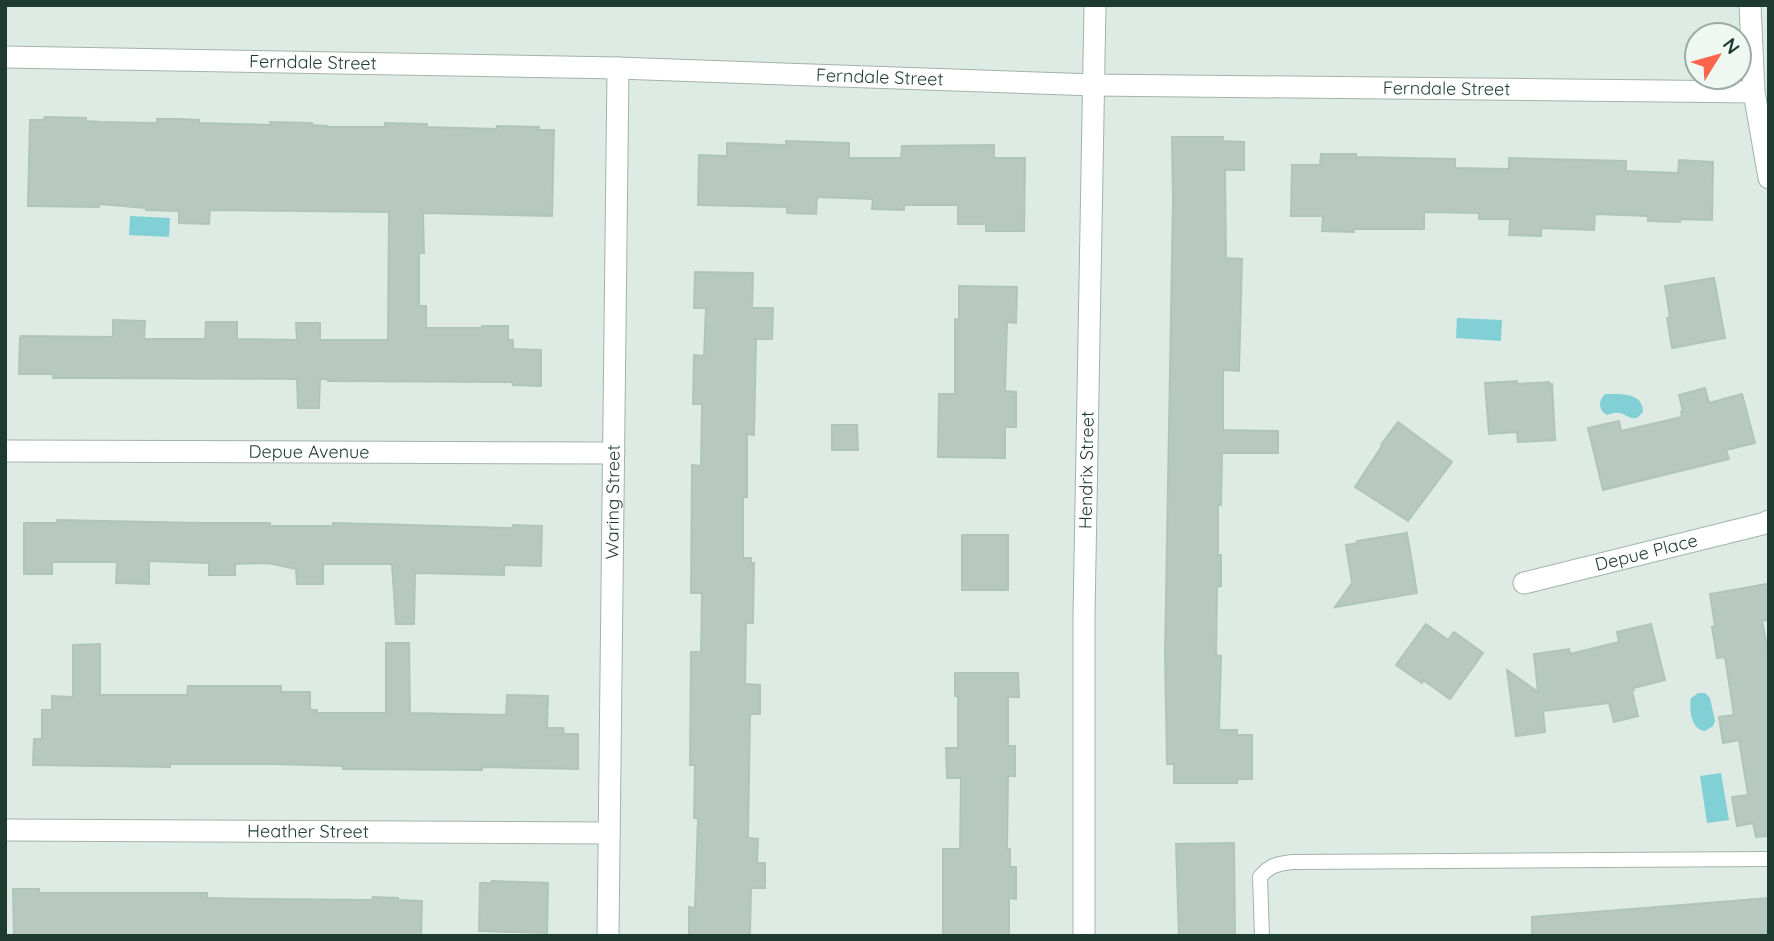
<svg xmlns="http://www.w3.org/2000/svg" width="1774" height="941" font-family="Quicksand,sans-serif">
<style>
.water{fill:#80d0d5}
.building{fill:#b6c8bf;stroke:#b0c5ba;stroke-width:2}
.lines{fill:none;stroke-linecap:round;stroke-linejoin:round}
.service-casing{stroke:#a1b3ab;stroke-width:16}
.minor-casing{stroke:#a1b3ab;stroke-width:23}
.service{stroke:#fff;stroke-width:14}
.minor{stroke:#fff;stroke-width:21}
.labels{text-anchor:middle;stroke-width:5;stroke-linejoin:round;paint-order:stroke}
.street-label{font-size:18px;fill:#1e3b31;stroke:#eef7f2}
</style>
<rect width="100%" height="100%" fill="#deebe4"/>
<path class="water" d="M130,216L170,218L169,237L129,235Z
M1457,318L1502,320L1501,341L1456,338Z
M1605,394C1620,394 1643,392 1643,412L1637,418C1625,420 1625,408 1607,415C1598,410 1598,401 1605,394Z
M1698,693H1705L1710,698L1715,721L1713,726L1705,731C1691,729 1689,710 1691,698Z
M1721,773L1729,820L1707,823L1700,776Z"/>
<path class="building" d="M45,117L86,118V121L101,122L157,123V119H181L199,120V123L271,125L270,122L312,123V125L327,126V127H385V123L427,124V127L497,129V126L539,127L538,130H554L552,216L423,213L424,253H419V306H426V328H482V326H508V340H513V349L541,350V386L513,385L512,382L328,381V379H320L319,408H298L297,379L82,378H53V374H19L20,338H21V336L113,337V320L145,321L144,339H205L206,322H237V339L297,340L296,323H320V340H388L389,212L210,210L209,224L179,223V211L146,210V208L99,204V207L28,206L30,120H44Z
M1172,137H1223L1222,141L1244,142V170H1225L1226,258L1242,259L1239,371L1223,370V430L1278,431V453H1222L1221,505H1218V555H1221V586L1217,587L1216,655L1221,656L1219,730H1237V735H1252V779H1237V783H1174V764H1167L1165,654L1173,200Z
M786,141L849,143V158H901L902,146L994,145V158H1025L1024,231H986V224H958V205H904V210L872,209L873,199L817,197L816,214L787,213V207L698,205L699,155L727,156V143L786,145Z
M1321,154H1356V157L1455,159V168L1509,169V158L1626,161V171L1678,173L1679,160L1713,162L1712,220L1680,219V222L1648,221V216L1595,214L1594,230L1541,228V236L1509,235L1510,219H1479V213L1424,212V229H1354V232L1322,231L1323,216H1291L1292,165H1320Z
M695,272L753,273L752,308H773L772,339H756L754,435L747,434V497H743V558H751V563H754L753,623H746L745,684L760,685V714H750L748,838L758,839L757,863H765V888H751L750,936H689V907L695,908L698,818H694L695,765H690L691,652H701L702,593H691L692,465L701,466L702,404H693L694,355L704,356L706,308H694Z
M1714,278L1725,338L1672,348L1667,318L1670,317L1665,286Z
M959,286L1017,287L1016,323L1007,322L1005,391L1016,392V427H1005V458L938,457L939,394H955V319L959,320Z
M1517,381V384L1549,382V384H1552L1555,440L1518,442L1517,432L1489,434L1485,383Z
M1705,388L1709,403L1742,394L1755,443L1726,450L1729,459L1603,490L1588,428L1619,421L1621,431L1682,417L1681,412H1683L1679,395Z
M1398,422L1452,462L1408,521L1355,487L1382,446L1381,445Z
M832,425H857L858,450H832Z
M57,520L201,523H270V526H333V523L374,524L513,528V525L542,526L541,566L504,565V575L415,573L414,624H396L392,564H323V584H297L296,569L268,563L235,564V575H209V563L149,561V584L116,583L117,562H52V574H24V523H57Z
M1407,533L1417,593L1335,607L1352,583L1346,545L1358,543L1357,541Z
M962,535H1008V590H962Z
M1767,584L1769,597V620L1762,621L1769,656V836L1756,837L1753,823L1737,826L1732,797L1748,795L1739,740L1723,743L1719,717L1734,715L1725,657L1717,658L1712,627L1715,626L1710,594Z
M1426,624L1448,640L1454,632L1483,653L1450,699L1423,680L1422,683L1396,665Z
M1651,624L1665,680L1633,688L1634,690L1632,691L1638,716L1614,722L1609,703L1543,711L1545,732L1516,736L1507,670L1538,692L1534,654L1569,649L1570,654L1619,642L1617,632Z
M386,643H409L410,713L506,715L507,695L548,696L547,728H563L564,734H578V769L482,767V770L343,769V766L274,764H170V767L33,765L34,739H42V710H52V696L73,697V645L100,644V695H187L188,686H281V692H310V710H317V713H386Z
M955,673H1018L1019,697H1008V746H1015V776H1008L1007,849H1010V867H1016V899L1009,898V936H943V849H960L961,778H947L946,748H958V696H955Z
M1234,843L1235,936H1179L1176,844Z
M492,881L548,883L547,933L479,931L480,883H492Z
M13,889H39V893H207V898L255,899L372,900L373,897L398,898V900L422,901L421,936H14Z
M1769,898V936H1532V917Z"/>
<g class="lines">
<defs>
<path id="service" d="M1262,936L1260,877C1270,865 1277,864 1292,862L1769,859"/>
<g id="minor">
<path d="M1750,5L1754,92L1769,178"/>
<path id="s1" d="M5,57L618,68L1095,85L1754,92"/>
<path id="s2" d="M5,451L614,453"/>
<path id="s3" d="M1524,583L1762,524L1769,521"/>
<path id="s4" d="M5,830L609,833"/>
<path id="s5" d="M608,936L618,68"/>
<path id="s6" d="M1084,936V615L1095,5"/>
</g>
</defs>
<use href="#service" class="service-casing"/>
<use href="#minor" class="minor-casing"/>
<use href="#service" class="service"/>
<use href="#minor" class="minor"/>
</g>
<g class="labels">
<g class="street-label">
<text dy="6" stroke="none"><textPath href="#s1" startOffset="308">Ferndale Street</textPath></text>
<text dy="6" stroke="none"><textPath href="#s1" startOffset="875">Ferndale Street</textPath></text>
<text dy="6" stroke="none"><textPath href="#s1" startOffset="1442">Ferndale Street</textPath></text>
<text dy="6" stroke="none"><textPath href="#s2" startOffset="304">Depue Avenue</textPath></text>
<text dy="6" stroke="none"><textPath href="#s6" startOffset="466">Hendrix Street</textPath></text>
<text dy="6" stroke="none"><textPath href="#s5" startOffset="434">Waring Street</textPath></text>
<text dy="6" stroke="none"><textPath href="#s3" startOffset="126">Depue Place</textPath></text>
<text dy="6" stroke="none"><textPath href="#s4" startOffset="303">Heather Street</textPath></text>
</g>
</g>
<rect width="1774" height="941" fill="none" stroke="#1e3b31" stroke-width="14"/>
<g transform="translate(1718 56) rotate(53)"><circle r="33" fill="#eef7f2" stroke="#9baca5" stroke-width="2"/>
<path d="M0-5L12 26L0 18L-12 26Z" fill="#fc654a"/>
<text y="-10" font-size="19" font-weight="bold" text-anchor="middle" fill="#1e3b31">N</text>
</g>
</svg>
